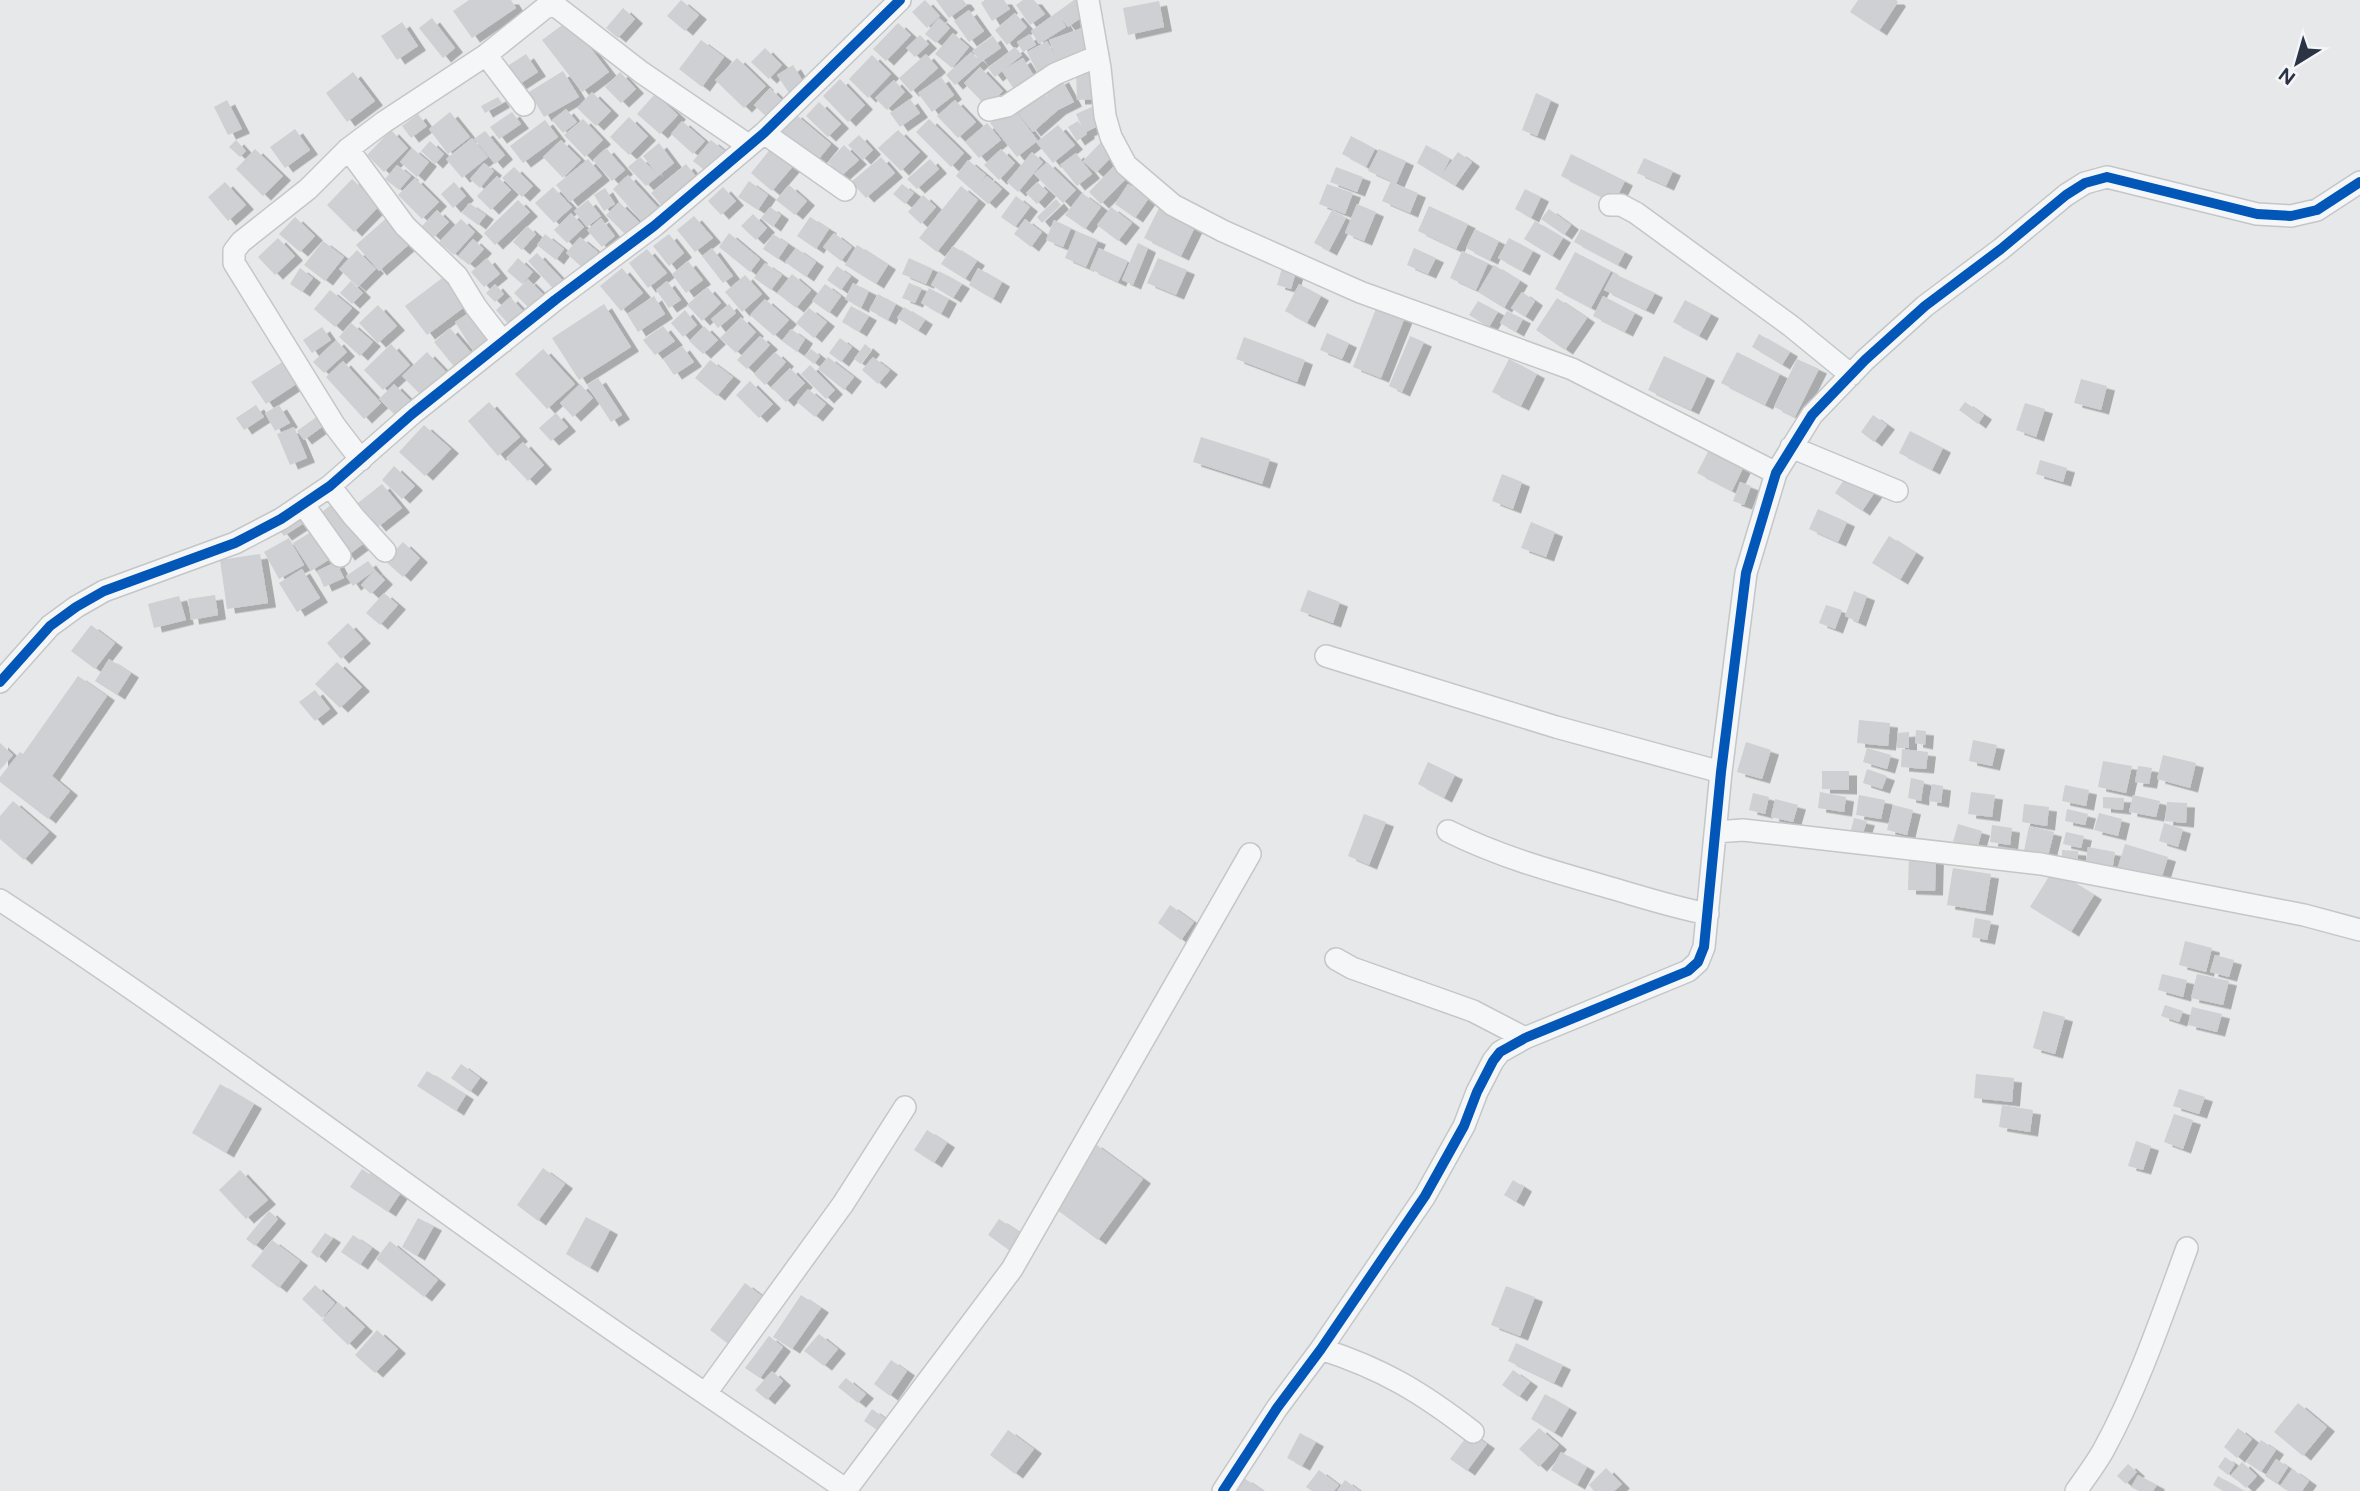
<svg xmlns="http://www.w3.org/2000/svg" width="2360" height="1491" font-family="Figtree,sans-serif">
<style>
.building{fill:#ced0d3;filter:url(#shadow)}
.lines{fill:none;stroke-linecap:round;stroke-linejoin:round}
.minor-casing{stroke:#c4c6c8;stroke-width:24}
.minor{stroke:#f5f6f7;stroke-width:21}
.cycleway-casing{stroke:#f4f6f9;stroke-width:15}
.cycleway{stroke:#0057b8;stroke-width:10}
</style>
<defs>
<filter id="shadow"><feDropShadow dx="8" dy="4.5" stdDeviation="0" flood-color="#0004"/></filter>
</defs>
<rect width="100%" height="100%" fill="#e6e8ea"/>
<path class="building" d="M469,0H511L516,8L472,38L453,11Z
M681,0L699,15L685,31L667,16Z
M925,0L940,16L927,28L912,12Z
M936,0H963L967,5L949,18Z
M985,0H1004L1010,9L992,21L981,3Z
M1023,0H1034L1045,14L1030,25L1016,5Z
M1074,0H1079L1088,13L1068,27L1060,17L1066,27L1039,44L1031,31Z
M1858,0H1896L1898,2L1879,31L1850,12Z
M1159,1L1164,27L1128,35L1123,8Z
M623,8L635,19L618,38L606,28Z
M969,10L984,31L969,42L954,21Z
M1015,13L1027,27L1007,45L995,30Z
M432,18L455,48L443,58L419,28Z
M939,18L950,28L936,43L925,34Z
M569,20L609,72L582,92L542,40Z
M402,22L418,46L397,60L381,36Z
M898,23L911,35L886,61L873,49Z
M1082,28L1092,55L1040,77L1027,52L1047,41L1055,55L1049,40Z
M953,33L969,47L952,68L935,54Z
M1030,34L1036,45L1023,52L1017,42Z
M920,35L929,44L915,57L906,48Z
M993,36L1001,48L981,62L972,51Z
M701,40L724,57L702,87L679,69Z
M1015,47L1022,55L1006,68L1023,58L1037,81L1017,94L1002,71L995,77L988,68Z
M765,48L782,65L769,79L751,62Z
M971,52L981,62L955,85L946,75Z
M526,54L538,72L518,85L506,67Z
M926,54L938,68L911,92L899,78Z
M872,55L891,74L868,98L849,79Z
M737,58L766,86L744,108L715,80Z
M793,65L804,83L789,93L777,75Z
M980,67L1003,91L987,107L964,83Z
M1097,69L1098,99L1077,100L1076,70Z
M563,71L579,97L544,117L529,92Z
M353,72L375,101L347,122L326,93Z
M620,72L636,89L621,103L605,87Z
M941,77L954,95L932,112L918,93Z
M1061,78L1074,102L1058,110L1033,132L1018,113L1044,92L1048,98L1043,87Z
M840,79L865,105L848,122L823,96Z
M894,80L905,92L887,110L875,98Z
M770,88L786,104L770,120L754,105Z
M592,92L611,111L596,126L577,108Z
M1536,93L1551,100L1537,136L1522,130Z
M655,94L678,115L660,134L637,114Z
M498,97L502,103L485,113L481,106Z
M910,99L920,113L900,127L890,113Z
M227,100L242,129L228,135L214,107Z
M955,100L976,122L958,138L937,116Z
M819,102L841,124L828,137L806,116Z
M1012,106L1038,141L1058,125L1075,145L1053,163L1036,142L1017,157L990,123Z
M1094,106L1102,124L1086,132L1087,134L1077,141L1068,127L1078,121L1082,127L1076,114Z
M566,109L577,122L563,133L552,120Z
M450,112L470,137L448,154L429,129Z
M512,112L521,124L499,139L490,127Z
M794,113L831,144L818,160L780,130Z
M418,114L427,126L411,138L402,126Z
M629,117L648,136L629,155L610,137Z
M583,119L603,140L585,157L564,135Z
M929,119L964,153L951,167L916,132Z
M545,120L558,137L523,163L510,146Z
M682,121L705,141L693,154L671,134Z
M987,123L1001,140L979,158L965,142Z
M295,129L310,150L285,168L270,147Z
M391,130L408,148L384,172L367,155Z
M898,130L920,152L901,171L878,148Z
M485,131L505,155L495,164L474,139Z
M859,135L873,150L863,160L848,145Z
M1351,136L1375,149L1366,167L1342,154Z
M472,138L488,157L462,178L446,159Z
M236,140L246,151L240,157L229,147Z
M561,140L581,160L563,178L543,157Z
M711,140L726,152L708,173L693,161Z
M1103,140L1116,152L1096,173L1083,161Z
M430,141L444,154L435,164L421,151Z
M659,143L674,163L646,186L628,167L640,157L656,173L643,156Z
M844,145L859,160L841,176L828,162Z
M1426,145L1450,159L1441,176L1458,152L1472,162L1455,186L1417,163Z
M772,147L794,165L772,191L751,173Z
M412,148L429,162L417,177L400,162Z
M606,148L625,170L612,181L593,160Z
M255,149L283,176L263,196L236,169Z
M1001,149L1015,163L999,180L984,165Z
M1379,149L1406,161L1396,184L1418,193L1410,213L1382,201L1391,181L1368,171Z
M1032,152L1043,162L1018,192L1007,182Z
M1076,153L1092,174L1077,186L1060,165Z
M1571,154L1625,181L1614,203L1561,176Z
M881,157L895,173L866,198L851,182Z
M1644,158L1673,171L1666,186L1637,173Z
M588,159L602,176L570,202L556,185Z
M930,159L939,169L917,189L907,179Z
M968,160L986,175L981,182L987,176L1002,189L988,204L956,176Z
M1047,162L1076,190L1063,203L1034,174Z
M484,163L494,171L480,188L470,179Z
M686,164L699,180L664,208L651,193Z
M397,165L411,176L399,190L385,179Z
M1115,165L1128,177L1101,204L1089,192Z
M514,167L533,186L522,197L502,178Z
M1336,167L1363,177L1357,192L1330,182Z
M628,175L660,210L645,225L613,189Z
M497,176L511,190L491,210L477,196Z
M415,178L439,202L422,219L398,195Z
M352,179L380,205L354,232L327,205Z
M749,181L768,195L758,210L738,197Z
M225,182L246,205L228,221L208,197Z
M454,182L466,196L453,208L441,194Z
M1037,182L1048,192L1037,204L1026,193Z
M902,184L914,193L905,204L893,194Z
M1128,184L1149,198L1135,218L1115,204Z
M1327,184L1353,193L1345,214L1319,204Z
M789,185L807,201L795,215L776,200Z
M961,186L978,200L937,252L919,238Z
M553,187L572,207L554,223L535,203Z
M723,187L736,201L721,215L708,201Z
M605,188L615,204L604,211L594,195Z
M1525,189L1541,197L1531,218L1515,209Z
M1082,193L1101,207L1085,229L1065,215Z
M923,195L936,207L921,224L908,212Z
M1016,196L1030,207L1015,227L1001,217Z
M1056,199L1061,205L1042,223L1037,217Z
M518,200L530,212L495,245L484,233Z
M588,200L601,216L587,227L574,211Z
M619,202L645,228L632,241L606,215Z
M469,203L486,215L478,225L462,213Z
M1357,204L1376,212L1364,241L1345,233Z
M1429,206L1468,224L1456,249L1418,231Z
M770,207L781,215L773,227L761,218Z
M1111,207L1132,223L1118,241L1097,225Z
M1159,208L1195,227L1181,256L1144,238Z
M1549,209L1571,225L1564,235L1541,219Z
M437,210L449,222L434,237L422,226Z
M1332,210L1346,218L1329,251L1314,243Z
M571,213L584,227L567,243L554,230Z
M753,214L767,228L756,240L741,226Z
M390,215L413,241L379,271L356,245Z
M694,216L713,238L695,252L677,230Z
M295,217L315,236L300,252L279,234Z
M810,217L829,229L816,249L797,236Z
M601,218L615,236L602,247L587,230Z
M461,219L475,232L454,255L439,242Z
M1025,219L1042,232L1031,247L1014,234Z
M1054,220L1071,228L1063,247L1046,240Z
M1535,221L1563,238L1552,256L1524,239Z
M527,226L536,234L522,250L513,242Z
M1475,229L1499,241L1490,260L1466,248Z
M1581,229L1625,252L1618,265L1574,242Z
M1076,231L1098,240L1086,267L1065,258Z
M729,233L760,259L750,272L719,247Z
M834,233L852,247L841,261L823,247Z
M545,234L564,249L556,260L537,245Z
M669,234L684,253L669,266L653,246Z
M773,234L788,244L778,259L763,249Z
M580,237L598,252L584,269L566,253Z
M278,238L295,256L275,275L258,257Z
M1509,238L1533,251L1522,271L1498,258Z
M473,239L484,249L469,265L458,256Z
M323,241L344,257L325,281L304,265Z
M1138,243L1148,248L1133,285L1122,280Z
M857,245L888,265L876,284L845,265Z
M953,246L977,261L965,279L941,264Z
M712,248L733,276L723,283L702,256Z
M796,248L816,262L806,277L785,262Z
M1099,248L1128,261L1118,282L1090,269Z
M1414,248L1436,258L1428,274L1407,265Z
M647,249L667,273L648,288L629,263Z
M357,250L376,269L358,287L339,269Z
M1462,251L1488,263L1476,290L1450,278Z
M1575,252L1611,271L1591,308L1555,289Z
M537,253L566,284L557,293L528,261Z
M487,258L500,274L484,287L471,272Z
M518,258L533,272L522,284L507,271Z
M909,258L933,269L926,284L902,274Z
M1158,258L1187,270L1176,295L1147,283Z
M688,261L703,280L686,293L672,274Z
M765,263L782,275L771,290L754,278Z
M1494,265L1520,281L1504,308L1478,292Z
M837,266L851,276L841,290L827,280Z
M300,268L313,278L302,292L290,284Z
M622,268L643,293L621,311L600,286Z
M978,268L1002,282L993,299L969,285Z
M1282,268L1296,272L1291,289L1277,285Z
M939,271L962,284L953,298L931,285Z
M1613,273L1655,293L1646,310L1604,290Z
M792,274L811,290L796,308L777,293Z
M745,275L762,294L742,312L725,292Z
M445,276L467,305L427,335L405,306Z
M528,279L546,297L532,311L514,293Z
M351,281L363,293L352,304L340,293Z
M667,281L681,300L669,308L656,290Z
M853,283L869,291L861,308L845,299Z
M909,283L922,288L915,303L902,298Z
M495,284L504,294L495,302L486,293Z
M825,284L841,296L829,313L812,301Z
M1299,284L1321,296L1307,323L1285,311Z
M707,287L721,303L702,321L687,305Z
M929,288L949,299L941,314L921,303Z
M330,290L352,308L335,327L314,309Z
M1522,292L1535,301L1525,317L1511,308Z
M878,294L896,304L888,320L869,310Z
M654,296L665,314L638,332L627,314Z
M1603,296L1635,313L1625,332L1593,316Z
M510,297L526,314L511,327L496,310Z
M1557,298L1587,318L1565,350L1536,330Z
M765,299L789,320L774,336L750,315Z
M1685,300L1711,314L1699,336L1673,322Z
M1379,301L1407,312L1381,378L1353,367Z
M1478,301L1498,312L1489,327L1469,315Z
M604,304L631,347L579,380L552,338Z
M729,304L736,313L718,328L711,319Z
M378,305L397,326L378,343L359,323Z
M851,306L869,316L859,332L842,322Z
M904,307L925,320L918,331L897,318Z
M809,308L827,322L814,338L796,323Z
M473,310L492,341L474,352L455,322Z
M685,310L697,325L683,337L671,323Z
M1507,311L1523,319L1516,332L1500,323Z
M741,317L756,332L736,353L720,338Z
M351,323L373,342L360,356L339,337Z
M663,326L675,341L655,355L643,340Z
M704,326L718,340L703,354L689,341Z
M322,327L331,340L312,353L303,340Z
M450,328L474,356L457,370L434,342Z
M791,329L805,339L797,352L782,341Z
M1327,333L1349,343L1342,359L1320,350Z
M1759,334L1790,352L1782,365L1752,347Z
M760,336L770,345L747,369L737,360Z
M1410,336L1424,342L1402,392L1389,386Z
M1244,337L1305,360L1297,382L1236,359Z
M840,338L852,347L841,362L829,353Z
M336,340L347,352L324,373L313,362Z
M391,344L410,365L383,390L364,370Z
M865,344L872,350L861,364L854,359Z
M682,346L694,362L674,375L663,359Z
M543,349L575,384L547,409L515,374Z
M811,349L820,356L814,364L804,356Z
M427,352L448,374L424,398L402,376Z
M775,352L786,362L765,385L754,374Z
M1737,352L1780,374L1765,405L1721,383Z
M1664,356L1707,376L1691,410L1648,390Z
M828,357L854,377L844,390L818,369Z
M873,357L890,370L878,384L862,370Z
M287,359L301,381L266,404L251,382Z
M1509,359L1537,374L1521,406L1492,392Z
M1797,359L1819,369L1795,417L1774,407Z
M710,360L733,377L717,396L695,378Z
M343,361L381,403L364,419L326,377Z
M810,365L835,390L826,399L801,374Z
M790,368L805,383L786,402L771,387Z
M598,378L622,415L611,422L587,385Z
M2081,379L2107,386L2101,410L2074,403Z
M750,381L773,404L759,418L736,395Z
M394,384L415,405L400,420L379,399Z
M580,384L593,398L573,417L560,403Z
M808,389L826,404L815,417L797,402Z
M489,402L520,437L498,456L468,421Z
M1965,402L1984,415L1978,424L1959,410Z
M2025,403L2045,409L2036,437L2016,430Z
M256,405L264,417L244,430L236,418Z
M279,405L290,423L275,431L265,413Z
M322,413L329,422L304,440L297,431Z
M556,413L568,427L551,441L539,428Z
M1873,415L1887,425L1874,442L1861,432Z
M424,425L451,449L425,476L399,452Z
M294,427L307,458L290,465L277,434Z
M1910,431L1943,448L1932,470L1899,453Z
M1201,437L1270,459L1262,484L1193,462Z
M523,442L544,465L528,481L506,458Z
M1709,450L1743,468L1732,491L1697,473Z
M2040,460L2067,468L2063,482L2036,474Z
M394,466L415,486L402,499L382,480Z
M1502,474L1522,482L1513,509L1492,501Z
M1848,474L1875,492L1862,511L1835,493Z
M1740,482L1751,486L1744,505L1733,501Z
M382,484L402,508L378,527L358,503Z
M337,500L367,541L347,556L317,516Z
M1818,509L1847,522L1838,542L1809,529Z
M298,513L304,523L284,536L277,527Z
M1531,522L1555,532L1546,557L1521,548Z
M316,529L333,557L311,571L293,543Z
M1889,536L1916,553L1900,580L1872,563Z
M289,538L304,565L279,579L264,552Z
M403,542L420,558L403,577L385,561Z
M260,554L268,603L227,609L220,560Z
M368,561L375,570L353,586L346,576Z
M336,562L344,578L324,587L317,571Z
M302,569L320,598L297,612L279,583Z
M375,570L385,580L371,594L361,585Z
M1308,590L1340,602L1333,623L1300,611Z
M1854,591L1867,596L1858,622L1845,616Z
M384,593L398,605L380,625L366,613Z
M215,595L218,615L191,620L188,599Z
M179,596L186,620L154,628L148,604Z
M1826,605L1842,610L1835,629L1819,623Z
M348,623L363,639L341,659L327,643Z
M91,625L115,643L95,669L71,651Z
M109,659L131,673L117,695L95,681Z
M337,662L362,687L340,708L315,684Z
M78,676L107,696L52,776L70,791L48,819L0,782V777L20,752L23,754Z
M315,690L330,709L315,721L299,702Z
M1859,720L1890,723L1888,746L1857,743Z
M1916,730L1926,731L1925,745L1915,743Z
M1909,732V748H1897V733Z
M1973,740L1997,745L1992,766L1969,761Z
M1746,742L1771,750L1762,779L1737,772Z
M0,743L13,755L0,770Z
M1867,748L1891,755L1887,769L1863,762Z
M1902,749L1928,752L1926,769L1901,767Z
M2163,755L2196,763L2190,788L2157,779Z
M2103,761L2132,766L2126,793L2098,787Z
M1428,762L1455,775L1444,798L1418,784Z
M2138,766L2152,768L2149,784L2135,782Z
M1867,769L1887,776L1882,789L1863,783Z
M1822,771H1849V790L1822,789Z
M1911,778L1924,781L1921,801L1908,798Z
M1932,784L1943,786L1941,803L1929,801Z
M2065,785L2089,790L2086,806L2062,801Z
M1820,792L1846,797L1844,812L1818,808Z
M1971,792L1995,795L1992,817L1968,814Z
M1753,793L1769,797L1765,814L1749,810Z
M1859,795L1885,800L1881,819L1856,815Z
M2133,795L2160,801L2156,817L2129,812Z
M2103,797L2124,798L2123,810L2103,808Z
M1775,799L1798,805L1793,822L1771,817Z
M13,801L49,832L24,860L0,839V816Z
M2167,802L2187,803L2186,823L2165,821Z
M2024,804L2049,807L2047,826L2022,822Z
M1893,805L1913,810L1907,835L1887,830Z
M2067,809L2088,814L2085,825L2065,821Z
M2099,813L2122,819L2118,836L2094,830Z
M1364,814L1386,822L1369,865L1348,856Z
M1854,818L1867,821L1863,833L1851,830Z
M2164,823L2183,829L2178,847L2159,841Z
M1958,824L1982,831L1977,849L1953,842Z
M1992,825L2012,828L2010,845L1990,842Z
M2029,826L2054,832L2048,856L2024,851Z
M2066,832L2084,836L2081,848L2063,844Z
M2125,844L2168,857L2160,883L2117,870Z
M2088,847L2115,852L2112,871L2085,866Z
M2062,850L2078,851V868L2062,867Z
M1909,853L1936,854L1935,891L1908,890Z
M1953,868L1991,874L1985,911L1947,905Z
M2053,870L2094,895L2071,932L2030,907Z
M1170,905L1194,922L1181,940L1158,923Z
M1975,918L1991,921L1987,940L1972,937Z
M2185,941L2212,948L2206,972L2179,965Z
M2215,955L2234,960L2229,977L2210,972Z
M2162,974L2187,980L2183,997L2158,990Z
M2197,974L2229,981L2223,1005L2191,998Z
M2165,1005L2183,1011L2179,1022L2161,1016Z
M2192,1007L2222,1014L2217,1032L2188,1025Z
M2043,1011L2065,1017L2055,1054L2033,1048Z
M461,1064L480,1078L470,1092L451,1078Z
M427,1071L466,1095L456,1111L417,1086Z
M1976,1074L2014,1078L2012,1102L1974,1098Z
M220,1084L254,1104L226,1153L192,1133Z
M2179,1089L2205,1097L2199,1114L2173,1106Z
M2002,1105L2033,1110L2030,1132L1999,1127Z
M2174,1114L2193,1120L2183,1149L2164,1142Z
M927,1130L947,1143L934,1163L914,1150Z
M2136,1141L2151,1146L2143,1170L2128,1166Z
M1094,1143L1143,1179L1098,1240L1049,1204Z
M543,1168L565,1184L538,1221L517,1205Z
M362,1169L400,1194L388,1212L350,1187Z
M240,1170L268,1200L246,1219L219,1190Z
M1513,1180L1524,1187L1516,1202L1504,1195Z
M269,1211L278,1219L255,1246L246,1239Z
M586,1217L610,1230L590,1268L566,1254Z
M418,1218L434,1226L417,1256L402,1247Z
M999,1219L1025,1236L1013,1253L988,1235Z
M325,1233L333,1238L318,1258L311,1252Z
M353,1235L372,1248L360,1265L341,1252Z
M272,1240L300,1261L279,1288L251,1266Z
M390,1241L438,1280L424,1297L376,1259Z
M745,1283L766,1299L731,1346L710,1330Z
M315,1285L335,1303L322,1318L302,1299Z
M1506,1286L1535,1297L1520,1336L1491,1325Z
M801,1295L821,1308L792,1349L773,1337Z
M338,1302L365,1327L348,1345L322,1320Z
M377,1330L398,1349L375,1373L355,1355Z
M819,1334L838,1349L824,1366L804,1351Z
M769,1336L783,1347L760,1378L745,1368Z
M1516,1343L1563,1365L1554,1383L1508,1361Z
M891,1360L907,1371L890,1396L874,1384Z
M1513,1370L1530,1382L1519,1397L1502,1385Z
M772,1371L783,1381L767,1400L755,1390Z
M846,1378L866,1394L858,1403L838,1387Z
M1545,1394L1569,1408L1554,1433L1531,1419Z
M2298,1403L2327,1427L2303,1456L2274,1432Z
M872,1409L886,1419L877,1430L864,1421Z
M1539,1428L1559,1445L1539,1467L1519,1449Z
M2238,1428L2252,1439L2237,1458L2224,1447Z
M1008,1430L1034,1449L1015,1474L990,1455Z
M1470,1432L1487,1444L1467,1471L1450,1459Z
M1300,1433L1316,1442L1302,1466L1287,1458Z
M2261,1440L2276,1450L2261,1472L2246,1462Z
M1561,1452L1587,1467L1577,1485L1551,1470Z
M2225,1457L2235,1464L2228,1475L2218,1467Z
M2276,1459L2288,1467L2277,1484L2265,1476Z
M2242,1462L2257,1476L2246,1488L2231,1475Z
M2128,1464L2137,1472L2126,1484L2117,1476Z
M1606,1468L1622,1484L1614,1491H1594L1589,1485Z
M2292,1469L2309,1481L2302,1491H2288L2280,1486Z
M1319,1470L1339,1485L1334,1491H1312L1306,1487Z
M2138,1475L2157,1485L2153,1491H2139L2131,1487Z
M2218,1476L2244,1491H2223L2213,1485Z
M1244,1478L1263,1491H1235Z
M1345,1480L1360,1491H1337Z"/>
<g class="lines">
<defs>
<path id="minor" d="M548,0L641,72L748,145
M1088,0L1100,68L1105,116L1111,137L1126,165L1173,205L1223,231L1360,292L1572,369L1776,473
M486,55L524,105
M989,110L1007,106L1055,74L1098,56
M764,133L845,190
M348,149L405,226L457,276L476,307L503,342
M1610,205H1621L1636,213L1791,326L1851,375
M1791,447L1897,491
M361,460L335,426L234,263V251L241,242L308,189L348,149L384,122L486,55L551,3
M330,486L354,517L385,551
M303,504L340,556
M1326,656L1556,727L1721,772
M0,682L50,626L76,607L104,591L235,543L281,519L330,486L412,414L555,300L654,226L764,133L900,0
M1448,831C1498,856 1551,871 1604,886C1639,896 1672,907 1708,914
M1715,832L1743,830L1780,834L2041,864L2304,915L2360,930
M0,900C185,1021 362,1154 542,1281C643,1352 746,1421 848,1491
M1336,959L1352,968L1473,1011L1525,1038
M1321,1349C1383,1369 1421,1392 1473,1432
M706,1393L843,1204L905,1107
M846,1490L1012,1269L1250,854
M1223,1491L1277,1408L1321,1349L1425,1196L1464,1126L1477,1092L1493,1061L1500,1052L1525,1038L1688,971L1698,962L1704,947L1721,772L1746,573L1776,473L1812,415L1865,360L1925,306L2001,249L2066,195L2085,183L2107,177L2257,214L2291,216L2317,210L2360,182
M2076,1491C2085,1478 2095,1465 2103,1451C2138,1387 2162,1316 2187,1248"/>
</defs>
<use href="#minor" class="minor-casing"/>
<use href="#minor" class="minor"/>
<defs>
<path id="cycleway" d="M0,682L50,626L76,607L104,591L235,543L281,519L330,486L412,414L555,300L654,226L764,133L900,0
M1223,1491L1277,1408L1321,1349L1425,1196L1464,1126L1477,1092L1493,1061L1500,1052L1525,1038L1688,971L1698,962L1704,947L1721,772L1746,573L1776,473L1812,415L1865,360L1925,306L2001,249L2066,195L2085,183L2107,177L2257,214L2291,216L2317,210L2360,182"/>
</defs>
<use href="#cycleway" class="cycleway-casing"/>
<use href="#cycleway" class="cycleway"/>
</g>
<g transform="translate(2297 63) rotate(217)" stroke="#f4f6f9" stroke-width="5" paint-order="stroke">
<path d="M0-5L12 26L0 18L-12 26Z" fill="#2b3445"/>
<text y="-10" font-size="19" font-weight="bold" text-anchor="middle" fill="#2b3445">N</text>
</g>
</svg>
